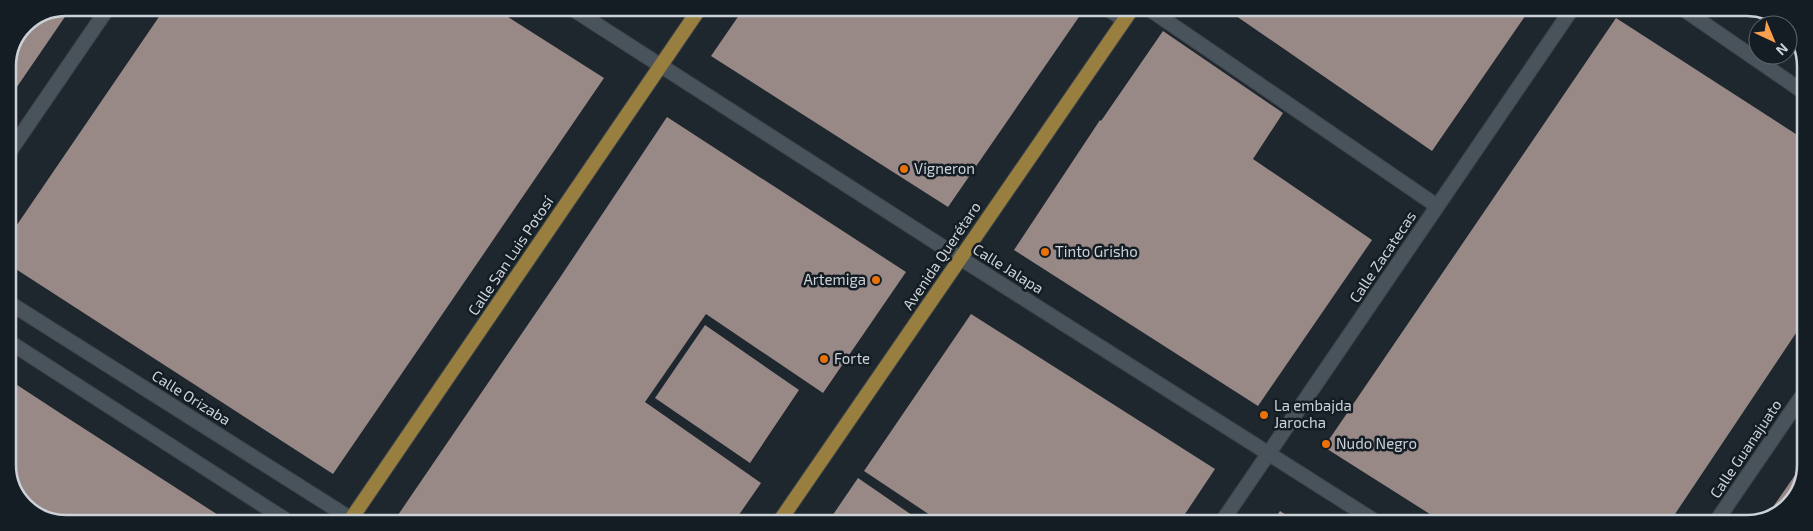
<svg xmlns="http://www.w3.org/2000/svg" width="1813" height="531" font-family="'Exo 2',sans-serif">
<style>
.building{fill:#988987}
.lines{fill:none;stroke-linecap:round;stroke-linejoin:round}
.service-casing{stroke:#3b4248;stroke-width:16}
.minor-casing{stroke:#3b4248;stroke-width:16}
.tertiary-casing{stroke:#3b4248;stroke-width:16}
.primary-casing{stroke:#3b4248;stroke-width:16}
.service{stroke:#49535b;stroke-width:14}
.minor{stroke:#49535b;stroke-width:14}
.tertiary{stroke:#49535b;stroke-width:14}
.primary{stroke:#987f3f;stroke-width:14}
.food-dot{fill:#e8710a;stroke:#141d24;stroke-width:2}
.labels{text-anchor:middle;stroke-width:5;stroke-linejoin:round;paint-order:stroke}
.poi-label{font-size:15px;fill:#ccd2d7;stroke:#141d24;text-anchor:start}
.street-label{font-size:15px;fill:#ccd2d7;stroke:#141d24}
.rim{fill:none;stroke:#ccd2d7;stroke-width:2.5}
</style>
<rect width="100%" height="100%" fill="#1e272e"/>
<path class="building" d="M66,8H71L8,100V66L25,24Z
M165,8H494L604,78L333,474L8,264V238Z
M635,8H654L648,17Z
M744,8L1073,9L1081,14L948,207L711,56Z
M1226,9H1530L1432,151Z
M1745,10H1762L1787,25H1769Z
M1616,18L1805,140L1804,321L1669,523H1444L1324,447Z
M1788,26L1791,28L1798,43L1788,37Z
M1163,31L1283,113L1253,159L1372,240L1258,406L1014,250L1100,120L1101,121Z
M667,117L906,272L823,393L706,314L645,402L761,483L734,522H408L398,515L559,279Z
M971,314L1215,469L1179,523H942L864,471Z
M705,325L799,390L750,463L655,398Z
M8,379L63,415L229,522L51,521L20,501L8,469Z
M1804,462L1803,480L1783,511L1766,517Z
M858,478L922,522H828Z
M1280,511L1298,523H1272Z"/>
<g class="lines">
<defs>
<path id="service" d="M1108,9L1124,20
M1149,9L1437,206"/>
<path id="minor" d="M571,8L960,258L1378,523
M1683,9L1805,93
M8,154L108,8
M1221,523L1572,9
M1715,523L1804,393"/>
<path id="tertiary" d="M8,302L356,522
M8,341L289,522"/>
<path id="primary" d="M349,522L700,8
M779,522L1132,9"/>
</defs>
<use href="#service" class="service-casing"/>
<use href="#minor" class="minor-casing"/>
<use href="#tertiary" class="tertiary-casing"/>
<use href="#primary" class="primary-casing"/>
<use href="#service" class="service"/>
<use href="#minor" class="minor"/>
<use href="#tertiary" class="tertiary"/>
<use href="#primary" class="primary"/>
</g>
<g class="food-dot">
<circle cx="904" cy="169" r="5"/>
<circle cx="1045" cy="252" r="5"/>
<circle cx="876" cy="280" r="5"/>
<circle cx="824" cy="359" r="5"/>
<circle cx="1264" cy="415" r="5"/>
<circle cx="1326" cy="444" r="5"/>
</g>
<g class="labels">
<g class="poi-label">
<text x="914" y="174">Vigneron</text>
<text x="1055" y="257">Tinto Grisho</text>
<text x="866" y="285" text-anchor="end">Artemiga</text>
<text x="834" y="364">Forte</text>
<text x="1274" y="411">La embajda<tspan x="1274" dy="17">Jarocha</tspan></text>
<text x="1336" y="449">Nudo Negro</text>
</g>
<g class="street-label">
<text transform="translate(511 256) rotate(-56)" y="5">Calle San Luis Potosí</text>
<text transform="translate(942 256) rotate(-56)" y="5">Avenida Querétaro</text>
<text transform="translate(1383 257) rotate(-56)" y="5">Calle Zacatecas</text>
<text transform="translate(1008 269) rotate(32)" y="5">Calle Jalapa</text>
<text transform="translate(191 398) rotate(32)" y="5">Calle Orizaba</text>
<text transform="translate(1746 449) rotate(-56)" y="5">Calle Guanajuato</text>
</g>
</g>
<path d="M0 0H1813V531H0ZM66 16H1747A50 50 0 0 1 1797 66V465A50 50 0 0 1 1747 515H66A50 50 0 0 1 16 465V66A50 50 0 0 1 66 16Z" fill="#141d24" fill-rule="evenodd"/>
<path class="rim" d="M66 16H1747A50 50 0 0 1 1797 66V465A50 50 0 0 1 1747 515H66A50 50 0 0 1 16 465V66A50 50 0 0 1 66 16Z"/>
<g transform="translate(1773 40) rotate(136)"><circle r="24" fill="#141d24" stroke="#5e656c"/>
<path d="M0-4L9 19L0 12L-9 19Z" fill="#f99f4d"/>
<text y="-8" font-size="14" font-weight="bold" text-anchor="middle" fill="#ccd2d7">N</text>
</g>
</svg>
